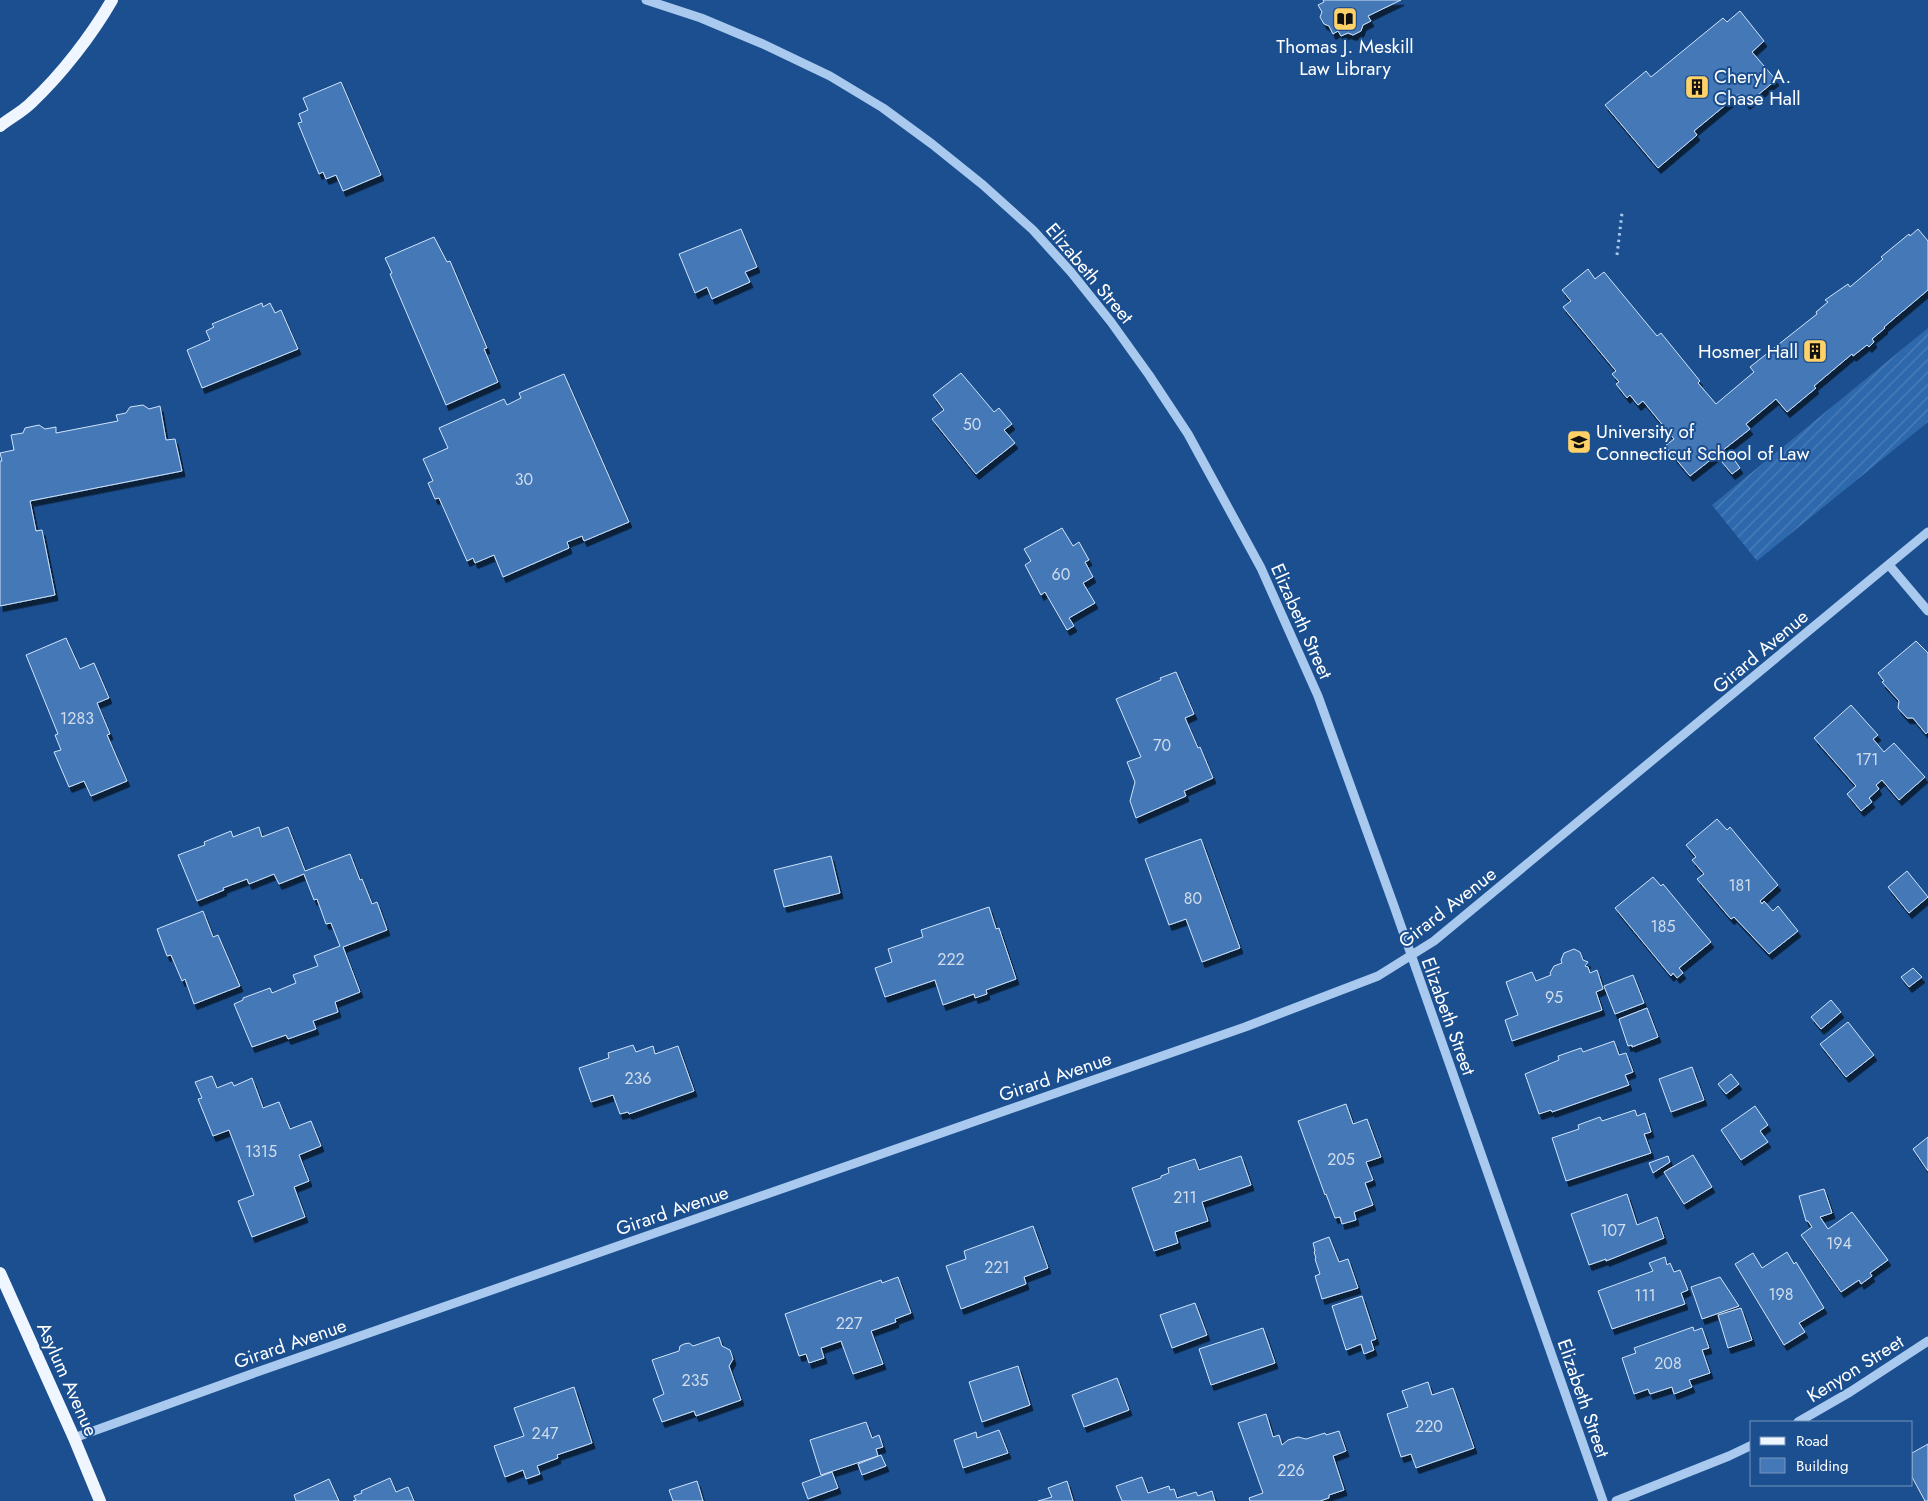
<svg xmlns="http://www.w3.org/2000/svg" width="1928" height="1501" font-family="Jost,sans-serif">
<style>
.garden{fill:url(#garden-furrows)}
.building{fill:#4478b7;stroke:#cfe3fa;filter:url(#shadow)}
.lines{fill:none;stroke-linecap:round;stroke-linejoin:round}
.path{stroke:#a9c9ee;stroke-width:3;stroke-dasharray:2.5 4;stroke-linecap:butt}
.minor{stroke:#a9c9ee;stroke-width:9}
.major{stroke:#f0f6ff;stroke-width:12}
.labels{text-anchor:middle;stroke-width:4;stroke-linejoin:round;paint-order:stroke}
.number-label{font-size:16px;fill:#d0dded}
.poi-label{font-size:19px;fill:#fff;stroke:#1b4f8f;text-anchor:start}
.street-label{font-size:19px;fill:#fff;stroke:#1b4f8f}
</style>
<defs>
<pattern id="garden-furrows" width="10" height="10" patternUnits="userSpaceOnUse" patternTransform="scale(1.25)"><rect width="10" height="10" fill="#2e69ad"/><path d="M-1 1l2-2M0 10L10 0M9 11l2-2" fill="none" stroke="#4d80b9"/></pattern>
<filter id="shadow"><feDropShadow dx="3" dy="5.5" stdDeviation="0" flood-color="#0009"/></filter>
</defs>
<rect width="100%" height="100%" fill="#1b4f8f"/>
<path class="garden" d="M1928,328V422L1757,561L1712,505Z"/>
<path class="building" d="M1323,0H1401L1368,16L1371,21L1363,25L1361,31L1353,35L1348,33L1341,36L1338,31L1333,34L1329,26L1324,24L1320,17L1322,12L1318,5L1324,2Z
M1740,11L1764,41L1752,52L1776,80L1747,104L1739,94L1694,131L1697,135L1658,168L1605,105L1646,71L1651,77L1723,18L1727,22Z
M341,82L381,175L343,191L336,175L326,179L323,172L319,174L298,123L302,122L299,114L308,110L303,98Z
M741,229L757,267L745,272L750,282L712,299L707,287L695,293L679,254Z
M1918,229L1928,241V290L1884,327L1885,328L1872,339L1874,342L1869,347L1867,345L1853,356L1852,354L1814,386L1816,388L1787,412L1776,399L1746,424L1750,429L1690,476L1665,446L1674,439L1643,401L1638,405L1630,395L1627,398L1616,384L1619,382L1612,374L1616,371L1563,307L1571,301L1562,290L1588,269L1595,279L1604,272L1657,336L1661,333L1700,381L1698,383L1716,404L1754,372L1750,367L1817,314L1816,312L1828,302L1825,300L1848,284L1850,287L1883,259L1881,257L1909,234L1910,236Z
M434,237L447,262L450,261L487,348L484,349L498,382L446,405L390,274L392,273L385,258Z
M262,303L263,307L270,303L275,313L281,310L298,349L202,388L187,350L210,340L206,331L214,327L212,324Z
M961,373L994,412L999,408L1012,424L1004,430L1015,443L976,474L932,419L944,410L933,395Z
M564,374L629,522L584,541L582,536L567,542L569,548L503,577L494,555L475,563L473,558L467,561L439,498L435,499L428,483L433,481L423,459L448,448L439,428L504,399L507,405L521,398L519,393Z
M143,405L149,409L160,406L166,440L175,439L182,471L30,501L36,531L42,530L55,595L0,606V461H2L0,453L14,450L11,435L23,433L25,428L39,425L45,429L56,427V433L118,421L116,415L126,413L130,407Z
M1731,455L1740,468L1732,474L1722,462Z
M1062,528L1073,546L1079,542L1089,560L1085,562L1093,577L1083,583L1095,603L1069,618L1074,626L1067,630L1045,592L1041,595L1025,565L1031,561L1024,549Z
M66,638L80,669L94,663L109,698L97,703L110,734L107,735L127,781L91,796L84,781L69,787L54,752L61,750L55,735L58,734L26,655Z
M1916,641L1928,653V732L1926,734L1913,718H1907L1898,708L1899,701L1882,682L1884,681L1878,673Z
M1176,672L1194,714L1185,718L1198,748L1200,747L1213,778L1184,791L1186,796L1136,818L1130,801L1135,782L1127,762L1141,757L1116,699L1161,680L1160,678Z
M1851,705L1878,735L1873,739L1884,752L1894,743L1925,777L1899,800L1882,780L1876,785L1879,789L1869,798L1872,802L1861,811L1847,794L1856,786L1814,738Z
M1717,819L1727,830L1730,827L1778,885L1760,901L1762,904L1764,901L1773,911L1778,906L1798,931L1769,954L1734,917L1731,919L1697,879L1704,874L1692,860L1696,857L1686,845Z
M259,827L262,837L288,827L305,871L350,854L360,880L362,879L372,904L377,902L387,930L343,947L360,992L335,1002L338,1012L313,1021L316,1029L288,1039L286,1035L252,1047L234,1004L243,1000V998L270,988L272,993L296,983L293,975L318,966L314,956L340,946L331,923L326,924L317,899L314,900L304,874L279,884L274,874L249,884L247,879L223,888L224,890L197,901L178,855L205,845L204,842L231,831L233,837Z
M1201,839L1240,948L1202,962L1186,919L1169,925L1145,859Z
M831,856L840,893L784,907L774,870Z
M1907,871L1928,897L1909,913L1888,887Z
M1653,877L1661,886L1663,884L1711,942L1679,968L1683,973L1677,978L1673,973L1671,976L1615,908Z
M989,907L996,929L999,928L1016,979L986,990L987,994L975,998L974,994L943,1005L935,980L885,997L875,968L892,962L888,949L923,937L921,930Z
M203,911L213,937L218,935L240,986L194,1004L185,979L182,981L171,955L167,956L157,929Z
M1574,949L1580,952L1583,960L1588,962L1585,966L1588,967L1590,973L1597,970L1603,989L1596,992L1602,1010L1512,1041L1505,1020L1518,1015L1506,982L1532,972L1536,981L1551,975L1550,973L1554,966L1562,963L1561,960L1564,953Z
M1913,968L1922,977L1909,987L1901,977Z
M1633,975L1644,1003L1615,1014L1604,986Z
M1831,1000L1841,1012L1821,1029L1811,1017Z
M1647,1008L1658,1037L1632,1047V1045L1628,1046L1619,1019Z
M1848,1022L1874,1055L1846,1077L1820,1044Z
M1614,1041L1619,1055L1626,1053L1633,1072L1625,1075L1629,1085L1552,1112L1551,1110L1539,1114L1525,1074L1559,1060L1558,1056L1581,1048L1583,1052Z
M633,1045L636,1052L653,1046L655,1054L678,1046L694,1091L629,1114L628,1112L620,1114L613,1095L591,1102L579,1068L609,1058L608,1053Z
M1692,1067L1704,1100L1671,1112L1659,1079Z
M1731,1074L1739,1084L1726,1094L1718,1084Z
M212,1076L217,1088L232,1082L234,1086L252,1078L263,1108L279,1102L290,1129L311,1121L321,1146L299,1155L309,1181L294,1187L305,1217L252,1237L238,1201L254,1195L229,1130L213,1136L198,1099L202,1098L195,1082Z
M1346,1104L1353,1124L1367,1119L1381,1157L1366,1162L1373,1180L1365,1183L1373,1205L1354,1212L1356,1220L1342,1224L1340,1217L1335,1218L1326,1194L1325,1195L1298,1121Z
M1755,1106L1768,1125L1760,1131L1768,1142L1741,1160L1721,1130Z
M1635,1110L1637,1116L1645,1113L1651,1132L1644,1134L1651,1153L1566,1181L1552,1138L1579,1129L1578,1125L1600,1117L1602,1121Z
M1928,1137V1171L1913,1149Z
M1693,1155L1712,1187L1684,1204L1664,1172Z
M1241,1156L1251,1185L1202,1202L1208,1221L1175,1232L1178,1243L1154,1251L1132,1188L1161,1178V1176L1169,1173L1168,1168L1195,1159L1199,1170Z
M1668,1156L1670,1162L1653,1173L1649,1163Z
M1824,1189L1832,1213L1820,1217L1828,1229L1852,1212L1888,1260L1870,1273L1872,1276L1861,1284L1859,1280L1841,1292L1801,1235L1812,1227L1808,1221H1806L1799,1196Z
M1627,1194L1637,1225L1657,1217L1664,1238L1606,1261V1259L1589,1265L1571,1214Z
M1033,1226L1048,1268L1024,1277L1026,1284L961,1309L946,1266L966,1259L964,1251Z
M1329,1237L1339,1262L1348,1259L1358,1288L1322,1299L1315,1276L1320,1274L1315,1259L1316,1258L1314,1252L1315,1251L1313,1243Z
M1787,1252L1794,1264L1796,1262L1824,1308L1799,1323L1805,1332L1784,1345L1735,1264L1753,1253L1762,1268Z
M1665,1257L1667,1265L1670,1263L1674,1272L1680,1270L1688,1290L1681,1293L1685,1304L1612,1329L1598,1291L1653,1271L1649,1263Z
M898,1277L911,1313L895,1319L896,1322L871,1331L883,1364L853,1374L841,1341L821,1348L824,1358L809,1363L806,1354L799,1356L785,1314L881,1280L882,1283Z
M1720,1277L1739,1306L1702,1319L1691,1287Z
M1362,1296L1376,1339L1371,1341L1374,1350L1364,1354L1361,1344L1346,1350L1332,1306Z
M1195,1303L1207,1335L1172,1348L1160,1315Z
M1741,1308L1752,1340L1728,1348L1718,1315Z
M1693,1327L1694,1331L1702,1328L1709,1348L1702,1350L1710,1373L1689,1380L1692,1387L1674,1394L1672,1387L1650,1394L1648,1389L1634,1394L1622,1358L1636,1353L1634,1348Z
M1263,1328L1275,1363L1211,1385L1199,1349Z
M719,1337L722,1346L730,1350L733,1359L729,1366L741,1400L696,1416L694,1411L662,1422L653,1399L664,1394L652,1360L679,1351L680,1346L684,1344L689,1343L693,1346Z
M1018,1366L1030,1405L982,1422L969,1382Z
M1117,1378L1129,1410L1084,1427L1072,1395Z
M1428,1382L1432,1395L1453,1388L1474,1448L1416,1468L1411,1454L1401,1457L1387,1414L1408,1407L1402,1391Z
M574,1387L592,1443L557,1455L558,1458L537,1466L540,1474L526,1479L523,1470L505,1477L494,1446L524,1436L514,1408Z
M1266,1414L1273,1437L1279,1435L1282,1445L1288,1440L1298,1437L1306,1439L1325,1433L1326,1435L1339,1431L1346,1451L1333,1456L1344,1490L1329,1495V1498L1320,1501H1250L1249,1498L1263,1493L1238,1423Z
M866,1422L872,1438L879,1435L883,1447L876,1449L878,1456L821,1475L810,1440Z
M999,1430L1008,1453L963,1468L954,1440L976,1432L977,1438Z
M1928,1444V1501H1925L1912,1477V1453Z
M881,1455L886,1466L862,1475L858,1464Z
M832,1472L838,1488L808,1499L802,1483Z
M1142,1477L1148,1493L1169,1486L1170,1490L1174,1489L1177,1498L1196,1492L1198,1496L1212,1491L1215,1501H1122L1116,1486Z
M390,1478L396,1492L408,1487L414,1501H353L356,1500L354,1496L362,1493L361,1491Z
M329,1479L339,1501H296L294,1495Z
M697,1481L703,1501H673L669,1490Z
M1067,1481L1073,1501H1038L1052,1497L1048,1488Z"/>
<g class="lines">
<path class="path" d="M1617,255L1622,213"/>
<path class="minor" d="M646,0L701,18L763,44L830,76L883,108L932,144L983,185L1033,230L1071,272L1111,322L1149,375L1188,434L1261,568L1318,696L1394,906L1603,1501
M1889,565L1928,611
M1798,1422L1850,1392L1928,1341
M74,1438L257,1372L1245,1027L1378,976L1434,941L1928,532
M1616,1501L1729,1456L1752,1445"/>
<path class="major" d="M0,126C10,118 22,112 31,103C61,75 92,35 112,0
M0,1273L74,1438L100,1501"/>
</g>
<defs>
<symbol id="library-square" viewBox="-11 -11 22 22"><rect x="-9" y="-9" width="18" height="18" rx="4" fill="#ffd166" stroke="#1b4f8f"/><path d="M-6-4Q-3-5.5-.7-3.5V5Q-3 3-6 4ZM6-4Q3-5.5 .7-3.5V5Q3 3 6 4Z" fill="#111"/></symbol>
<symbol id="building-square" viewBox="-11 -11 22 22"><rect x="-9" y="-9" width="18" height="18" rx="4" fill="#ffd166" stroke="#1b4f8f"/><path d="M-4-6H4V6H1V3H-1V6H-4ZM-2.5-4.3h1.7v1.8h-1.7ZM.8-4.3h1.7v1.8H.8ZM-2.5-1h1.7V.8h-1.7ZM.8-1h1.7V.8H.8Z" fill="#111"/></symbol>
<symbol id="university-square" viewBox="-11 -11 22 22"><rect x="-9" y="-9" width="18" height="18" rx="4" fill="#ffd166" stroke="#1b4f8f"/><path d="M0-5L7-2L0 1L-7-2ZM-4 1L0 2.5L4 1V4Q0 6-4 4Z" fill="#111"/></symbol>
</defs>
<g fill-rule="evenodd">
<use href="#library-square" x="1331" y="5" width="28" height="28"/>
<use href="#building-square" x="1683" y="73" width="28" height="28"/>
<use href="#building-square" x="1801" y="337" width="28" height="28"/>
<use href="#university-square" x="1565" y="428" width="28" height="28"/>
</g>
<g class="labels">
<g class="number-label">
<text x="972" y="430">50</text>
<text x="524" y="485">30</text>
<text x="1061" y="580">60</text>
<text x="77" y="724">1283</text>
<text x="1162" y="751">70</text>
<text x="1867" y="765">171</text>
<text x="1740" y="891">181</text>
<text x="1193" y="904">80</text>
<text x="1663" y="932">185</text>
<text x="951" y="965">222</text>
<text x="1554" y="1003">95</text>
<text x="638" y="1084">236</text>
<text x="261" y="1157">1315</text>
<text x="1341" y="1165">205</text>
<text x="1185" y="1203">211</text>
<text x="1613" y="1236">107</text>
<text x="1839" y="1249">194</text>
<text x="997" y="1273">221</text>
<text x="1781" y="1300">198</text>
<text x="1645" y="1301">111</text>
<text x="849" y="1329">227</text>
<text x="1668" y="1369">208</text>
<text x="695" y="1386">235</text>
<text x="1429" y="1432">220</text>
<text x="545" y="1439">247</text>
<text x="1291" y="1476">226</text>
</g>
<g class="poi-label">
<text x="1345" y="53" text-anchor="middle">Thomas J. Meskill<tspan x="1345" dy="22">Law Library</tspan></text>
<text x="1714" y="83">Cheryl A.<tspan x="1714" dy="22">Chase Hall</tspan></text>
<text x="1798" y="358" text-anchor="end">Hosmer Hall</text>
<text x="1596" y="438">University of<tspan x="1596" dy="22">Connecticut School of Law</tspan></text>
</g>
<g class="street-label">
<text transform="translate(1090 273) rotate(50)" y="7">Elizabeth Street</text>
<text transform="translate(1302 621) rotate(66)" y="7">Elizabeth Street</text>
<text transform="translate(1760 651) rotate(-40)" y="7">Girard Avenue</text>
<text transform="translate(1447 907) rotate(-38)" y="7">Girard Avenue</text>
<text transform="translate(1449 1016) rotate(70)" y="7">Elizabeth Street</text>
<text transform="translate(1055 1076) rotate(-19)" y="7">Girard Avenue</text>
<text transform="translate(672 1210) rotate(-19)" y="7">Girard Avenue</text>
<text transform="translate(290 1343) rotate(-19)" y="7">Girard Avenue</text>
<text transform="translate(1855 1368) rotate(-32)" y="7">Kenyon Street</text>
<text transform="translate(68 1379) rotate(66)" y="7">Asylum Avenue</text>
<text transform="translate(1584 1398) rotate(71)" y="7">Elizabeth Street</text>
</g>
</g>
<rect x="1750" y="1421" width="162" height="65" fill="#1b4f8f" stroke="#7695bc"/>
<rect x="1760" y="1437" width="25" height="8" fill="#f0f6ff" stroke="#7695bc"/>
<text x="1796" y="1446" font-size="15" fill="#ffffff">Road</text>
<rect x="1760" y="1458" width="25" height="15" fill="#4478b7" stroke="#7695bc"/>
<text x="1796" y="1471" font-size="15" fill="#ffffff">Building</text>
</svg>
